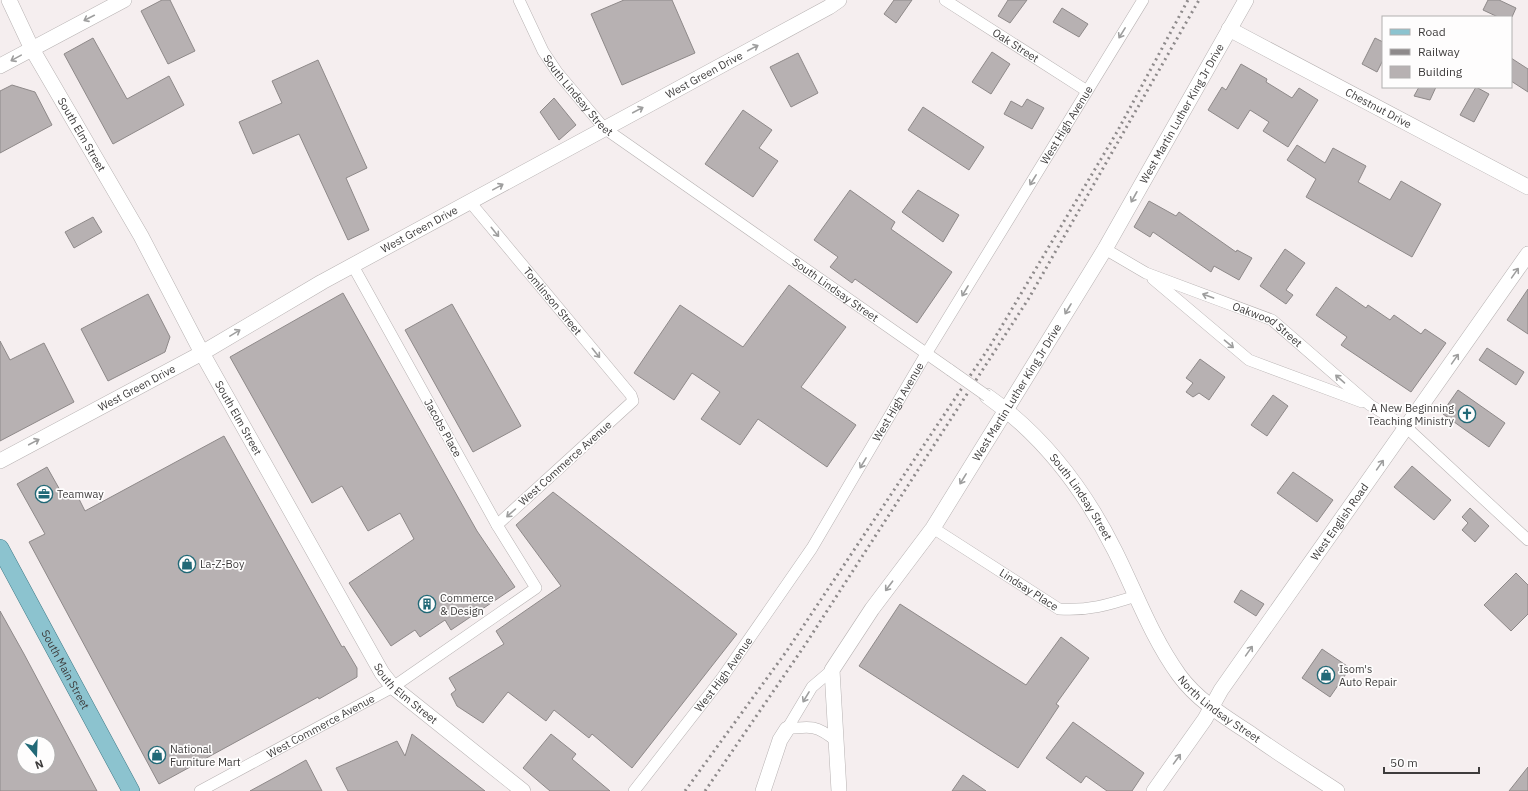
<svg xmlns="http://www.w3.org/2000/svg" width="1528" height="791" font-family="'IBM Plex Sans',sans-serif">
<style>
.building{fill:#b7b1b2;stroke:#8e8989;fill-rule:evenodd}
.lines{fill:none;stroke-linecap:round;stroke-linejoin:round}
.street-casing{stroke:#b7b2b2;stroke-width:12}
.secondary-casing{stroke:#b7b2b2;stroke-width:16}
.primary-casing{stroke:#3f7a87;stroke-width:18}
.street{stroke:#fff;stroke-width:11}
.secondary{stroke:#fff;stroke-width:15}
.primary{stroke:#8cc3cf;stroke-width:17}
.rail{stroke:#8e8a8b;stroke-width:3;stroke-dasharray:2 4;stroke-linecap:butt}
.street-bridge-casing{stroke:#b7b2b2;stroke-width:12;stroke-linecap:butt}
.street-bridge{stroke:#fff;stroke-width:11}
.oneway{stroke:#9e9e9e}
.labels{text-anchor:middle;stroke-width:3.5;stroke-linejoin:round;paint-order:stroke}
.street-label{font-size:11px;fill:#3e3c3c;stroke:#fefdfd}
.poi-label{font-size:11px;fill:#3e3c3c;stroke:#fefdfd;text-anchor:start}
</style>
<rect width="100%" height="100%" fill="#f5eeef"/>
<path class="building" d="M162,0H170L195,51L168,64L141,11Z
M624,0H672L695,53L622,85L591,14Z
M894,0H912L896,23L884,14Z
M1008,0H1027L1010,23L998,16Z
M1488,0H1499L1516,8L1512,17H1498L1483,10Z
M1062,8L1088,24L1079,37L1053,22Z
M93,38L127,99L169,76L184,105L113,144L64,54Z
M1375,38L1383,42V60L1377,72L1362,64Z
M992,52L1010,64L991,94L972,82Z
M798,53L818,93L791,107L770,67Z
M1511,58L1528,69V92L1511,81Z
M318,60L367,168L346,178L369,230L348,240L299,134L253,154L239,122L282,103L272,81Z
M1241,64L1267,79L1266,82L1292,98L1299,88L1318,100L1288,147L1263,131L1269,122L1250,110L1238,129L1208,110L1222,87L1226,90Z
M12,85L35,92L52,125L0,153V91Z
M1419,87H1436L1430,100L1414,96Z
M1476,87L1489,94L1474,122L1460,115Z
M554,98L576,125L559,140L540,112Z
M1027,99L1044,108L1032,129L1004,114L1011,101L1022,107Z
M923,107L984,147L969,170L908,130Z
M743,110L772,130L759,148L778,161L753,197L705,164Z
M1297,145L1325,163L1333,148L1366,166L1358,182L1390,200L1401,181L1441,204L1412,257L1306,197L1316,179L1287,160Z
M850,190L895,222L891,229L952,272L917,323L855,279L852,283L830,267L838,257L814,240Z
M918,190L959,215L943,242L902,212Z
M1149,201L1176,216L1179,212L1236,252L1237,250L1252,258L1239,280L1214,266L1211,272L1153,232L1150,237L1134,227Z
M93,217L102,232L74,248L65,232Z
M1285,249L1305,263L1286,290L1293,295L1286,304L1260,286Z
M789,285L846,327L801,387L856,425L827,467L758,419L740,445L701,419L720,392L692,373L674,400L634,373L680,305L743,347Z
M1336,287L1366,308L1368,305L1390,320L1394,315L1421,334L1425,329L1446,343L1411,392L1341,345L1347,337L1316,315Z
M1528,289V334L1507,320Z
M343,293L477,531L515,587L451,630L445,620L420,637L415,630L391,646L349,583L414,539L400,513L368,531L342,486L312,503L230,357Z
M148,294L170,337L165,352L108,381L81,329Z
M452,304L521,426L473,452L405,330Z
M0,341L10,360L44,343L74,402L0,441Z
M1487,348L1524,372L1516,385L1479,360Z
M1200,359L1225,377L1209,400L1199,393L1193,397L1186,392L1193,383L1186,378Z
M1458,390L1505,423L1489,447L1443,414L1444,410Z
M1273,395L1288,406L1267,436L1251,425Z
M224,436L342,647L344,646L357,668V677L319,699L318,697L159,784L29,542L45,534L17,484L47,467L65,499L76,493L85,511Z
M1412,466L1451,500L1434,520L1394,487Z
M1293,472L1333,500L1317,522L1277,493Z
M553,492L737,634L632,768L592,734L589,738L554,710L546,721L508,692L483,723L457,706L451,694L456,690L449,678L504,644L496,631L561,586L516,525Z
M1470,508L1489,526L1475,542L1462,530L1468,523L1462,517Z
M1516,573L1528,585V614L1511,631L1484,605Z
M1241,590L1264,604L1256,616L1234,602Z
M900,604L1026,685L1061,637L1089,658L1056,704L1059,706L1018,768L859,666Z
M0,611L24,654L97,791H0ZM24,743H48V767H24Z
M1322,649L1350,668L1330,697L1302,678Z
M1073,722L1144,773L1132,791H1107L1086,776L1081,783L1046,758Z
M412,734L485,791H348L336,768L397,741L405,756Z
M551,734L576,754L572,759L610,791H550L523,768Z
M306,760L322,791H250L283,773Z
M1528,767V791H1509Z
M963,775L986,791H952Z"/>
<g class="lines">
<defs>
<g id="street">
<path id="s1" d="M519,0L543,51L557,72L604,128L950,370"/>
<path id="s2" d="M945,0L1087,91"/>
<path id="s3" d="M470,202L631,395L633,401L497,525"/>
<path id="s4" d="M1105,249L1146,273L1272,320L1370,405L1406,427L1528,540"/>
<path d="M1153,279L1249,360L1362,402"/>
<path id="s5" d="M933,528L1059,609C1088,611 1108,605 1136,596"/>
<path d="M787,729L812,687L832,670"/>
<path d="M787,729C810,726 817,725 836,741"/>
<path id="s6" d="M200,791L393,687L536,588L497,525L353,266"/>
<path id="s7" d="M634,791L722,678L812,548L926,354L1143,0"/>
</g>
<g id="secondary">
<path id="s8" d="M9,0L32,49L141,236L202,353L382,673L393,687L523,791"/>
<path id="s9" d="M1229,29L1528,187"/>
<path d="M0,66L124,0"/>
<path id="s10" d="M987,396C1043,435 1085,491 1115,551C1136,593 1151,636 1179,675C1197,700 1225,717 1251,734C1279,754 1308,772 1337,791"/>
<path id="s11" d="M0,461L202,353L322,282L829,7L839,0"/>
<path d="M763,791L780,740L787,729"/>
<path id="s12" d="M839,791L832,670L872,609L933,528L1006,410L1105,249L1246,0"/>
<path id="s13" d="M1154,791L1205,719L1221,690L1528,254"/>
</g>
<g id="primary">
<path id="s14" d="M0,548L131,791"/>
</g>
</defs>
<use href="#street" class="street-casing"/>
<use href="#secondary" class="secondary-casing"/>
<use href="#primary" class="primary-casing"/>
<use href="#street" class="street"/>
<use href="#secondary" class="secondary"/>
<use href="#primary" class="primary"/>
<path class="rail" d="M685,791L786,652L990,346L1117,132L1188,0
M705,791L805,645L1029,298L1199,0"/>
<defs>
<path id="street-bridge" d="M950,370L987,396"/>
</defs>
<use href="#street-bridge" class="street-bridge-casing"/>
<use href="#street-bridge" class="street-bridge"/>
</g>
<defs><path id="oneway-shaft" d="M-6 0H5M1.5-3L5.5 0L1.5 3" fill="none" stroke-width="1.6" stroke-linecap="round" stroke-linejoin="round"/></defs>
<g class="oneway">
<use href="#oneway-shaft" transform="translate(89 18) rotate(153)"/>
<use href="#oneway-shaft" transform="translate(1122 33) rotate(122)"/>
<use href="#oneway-shaft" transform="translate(753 48) rotate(-28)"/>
<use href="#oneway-shaft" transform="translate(16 58) rotate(151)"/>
<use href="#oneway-shaft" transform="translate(638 110) rotate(-28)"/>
<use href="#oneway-shaft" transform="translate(1033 180) rotate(122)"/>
<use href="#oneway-shaft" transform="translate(498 187) rotate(-29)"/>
<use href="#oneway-shaft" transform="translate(1134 197) rotate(119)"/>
<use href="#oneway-shaft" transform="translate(495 232) rotate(51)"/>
<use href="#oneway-shaft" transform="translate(1515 273) rotate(-55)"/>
<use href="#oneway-shaft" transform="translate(965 291) rotate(121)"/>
<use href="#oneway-shaft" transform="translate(1208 296) rotate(-160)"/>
<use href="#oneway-shaft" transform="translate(1068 309) rotate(121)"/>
<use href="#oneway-shaft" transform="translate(235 333) rotate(-31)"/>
<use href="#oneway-shaft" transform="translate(1229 344) rotate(40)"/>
<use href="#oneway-shaft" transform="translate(596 353) rotate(51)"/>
<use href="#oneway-shaft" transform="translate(1455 359) rotate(-55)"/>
<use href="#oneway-shaft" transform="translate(1340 379) rotate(-139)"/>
<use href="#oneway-shaft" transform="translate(34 442) rotate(-28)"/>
<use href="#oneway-shaft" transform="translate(863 463) rotate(121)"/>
<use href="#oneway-shaft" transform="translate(1380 465) rotate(-55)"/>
<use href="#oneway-shaft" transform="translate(963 479) rotate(122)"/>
<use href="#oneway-shaft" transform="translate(511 513) rotate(138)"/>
<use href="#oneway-shaft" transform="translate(889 586) rotate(127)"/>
<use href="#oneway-shaft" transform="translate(1249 651) rotate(-55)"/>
<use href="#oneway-shaft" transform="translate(806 697) rotate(121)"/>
<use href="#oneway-shaft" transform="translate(1177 759) rotate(-54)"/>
</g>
<defs>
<symbol id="church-ring" viewBox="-11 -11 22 22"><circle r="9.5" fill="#fefdfd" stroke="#226977" stroke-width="1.5"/><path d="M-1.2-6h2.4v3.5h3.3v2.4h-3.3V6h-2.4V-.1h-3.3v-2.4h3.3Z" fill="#226977"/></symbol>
<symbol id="office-ring" viewBox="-11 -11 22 22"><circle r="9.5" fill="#fefdfd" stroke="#226977" stroke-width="1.5"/><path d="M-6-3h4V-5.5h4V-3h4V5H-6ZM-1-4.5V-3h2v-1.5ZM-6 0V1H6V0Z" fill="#226977"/></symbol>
<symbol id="shop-ring" viewBox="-11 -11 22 22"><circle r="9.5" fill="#fefdfd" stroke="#226977" stroke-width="1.5"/><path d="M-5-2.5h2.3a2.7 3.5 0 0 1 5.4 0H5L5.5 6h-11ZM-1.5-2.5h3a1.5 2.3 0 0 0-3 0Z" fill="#226977"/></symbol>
<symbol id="building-ring" viewBox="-11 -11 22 22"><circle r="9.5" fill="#fefdfd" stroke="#226977" stroke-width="1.5"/><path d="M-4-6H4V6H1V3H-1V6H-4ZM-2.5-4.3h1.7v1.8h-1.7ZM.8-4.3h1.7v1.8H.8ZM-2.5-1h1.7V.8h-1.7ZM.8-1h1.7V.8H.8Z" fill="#226977"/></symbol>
</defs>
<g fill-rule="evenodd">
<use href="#church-ring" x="1457" y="404" width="20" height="20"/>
<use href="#office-ring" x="34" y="484" width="20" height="20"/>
<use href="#shop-ring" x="177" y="554" width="20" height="20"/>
<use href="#building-ring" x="417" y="594" width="20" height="20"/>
<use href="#shop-ring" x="1316" y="665" width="20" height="20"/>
<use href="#shop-ring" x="147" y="745" width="20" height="20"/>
</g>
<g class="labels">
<g class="street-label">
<text dy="4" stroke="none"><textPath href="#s2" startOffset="84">Oak Street</textPath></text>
<text dy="4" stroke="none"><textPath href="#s11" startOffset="803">West Green Drive</textPath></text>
<text dy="4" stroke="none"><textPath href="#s1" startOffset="113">South Lindsay Street</textPath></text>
<text dy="4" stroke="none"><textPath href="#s9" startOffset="169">Chestnut Drive</textPath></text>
<text dy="4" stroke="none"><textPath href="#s12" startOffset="779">West Martin Luther King Jr Drive</textPath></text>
<text dy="4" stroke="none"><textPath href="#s7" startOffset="795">West High Avenue</textPath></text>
<text dy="4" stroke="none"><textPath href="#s8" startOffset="153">South Elm Street</textPath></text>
<text dy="4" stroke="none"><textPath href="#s11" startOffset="479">West Green Drive</textPath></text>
<text dy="4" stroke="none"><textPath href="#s1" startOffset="437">South Lindsay Street</textPath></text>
<text dy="4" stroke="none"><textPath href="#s3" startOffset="129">Tomlinson Street</textPath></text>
<text dy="4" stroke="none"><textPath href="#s4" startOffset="180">Oakwood Street</textPath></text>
<text dy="4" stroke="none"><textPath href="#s11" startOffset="155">West Green Drive</textPath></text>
<text dy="4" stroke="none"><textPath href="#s12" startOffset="455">West Martin Luther King Jr Drive</textPath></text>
<text dy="4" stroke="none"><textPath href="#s7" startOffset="471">West High Avenue</textPath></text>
<text dy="4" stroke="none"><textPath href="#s8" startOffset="477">South Elm Street</textPath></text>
<text transform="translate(443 428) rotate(61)" y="4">Jacobs Place</text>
<text transform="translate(565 463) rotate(-42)" y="4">West Commerce Avenue</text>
<text dy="4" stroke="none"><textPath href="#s10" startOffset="139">South Lindsay Street</textPath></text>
<text dy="4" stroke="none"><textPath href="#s13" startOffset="327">West English Road</textPath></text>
<text dy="4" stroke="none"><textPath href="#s5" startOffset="114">Lindsay Place</textPath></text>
<text dy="4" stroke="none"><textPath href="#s14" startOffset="138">South Main Street</textPath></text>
<text dy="4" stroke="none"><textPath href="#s7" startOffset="147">West High Avenue</textPath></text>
<text dy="4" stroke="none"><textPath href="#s8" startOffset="801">South Elm Street</textPath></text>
<text dy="4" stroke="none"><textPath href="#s10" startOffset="396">North Lindsay Street</textPath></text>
<text dy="4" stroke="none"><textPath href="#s6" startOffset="137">West Commerce Avenue</textPath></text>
</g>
<g class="poi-label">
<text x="1454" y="412" text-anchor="end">A New Beginning<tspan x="1454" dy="13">Teaching Ministry</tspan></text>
<text x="57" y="498">Teamway</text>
<text x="200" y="568">La-Z-Boy</text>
<text x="440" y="602">Commerce<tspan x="440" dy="13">&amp; Design</tspan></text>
<text x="1339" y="673">Isom's<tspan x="1339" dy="13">Auto Repair</tspan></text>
<text x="170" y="753">National<tspan x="170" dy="13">Furniture Mart</tspan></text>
</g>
</g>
<rect x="1382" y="16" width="130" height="72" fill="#fefdfd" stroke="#b1b0b0"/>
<rect x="1390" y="29" width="20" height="6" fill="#8cc3cf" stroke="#b1b0b0"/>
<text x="1418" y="36" font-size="12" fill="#3e3c3c">Road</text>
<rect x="1390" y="49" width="20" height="6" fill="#8e8a8b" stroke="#b1b0b0"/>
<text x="1418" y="56" font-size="12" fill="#3e3c3c">Railway</text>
<rect x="1390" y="66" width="20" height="12" fill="#b7b1b2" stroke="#b1b0b0"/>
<text x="1418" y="76" font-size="12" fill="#3e3c3c">Building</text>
<g transform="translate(36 755) rotate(161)"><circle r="19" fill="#fefdfd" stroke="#b1b0b0"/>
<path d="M0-3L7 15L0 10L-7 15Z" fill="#226977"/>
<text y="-6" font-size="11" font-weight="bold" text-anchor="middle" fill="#3e3c3c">N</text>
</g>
<path d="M1384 767v6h95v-6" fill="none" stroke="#3e3c3c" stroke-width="2"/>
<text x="1390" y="767" font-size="12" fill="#3e3c3c" stroke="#fefdfd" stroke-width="3" paint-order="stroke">50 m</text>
</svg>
